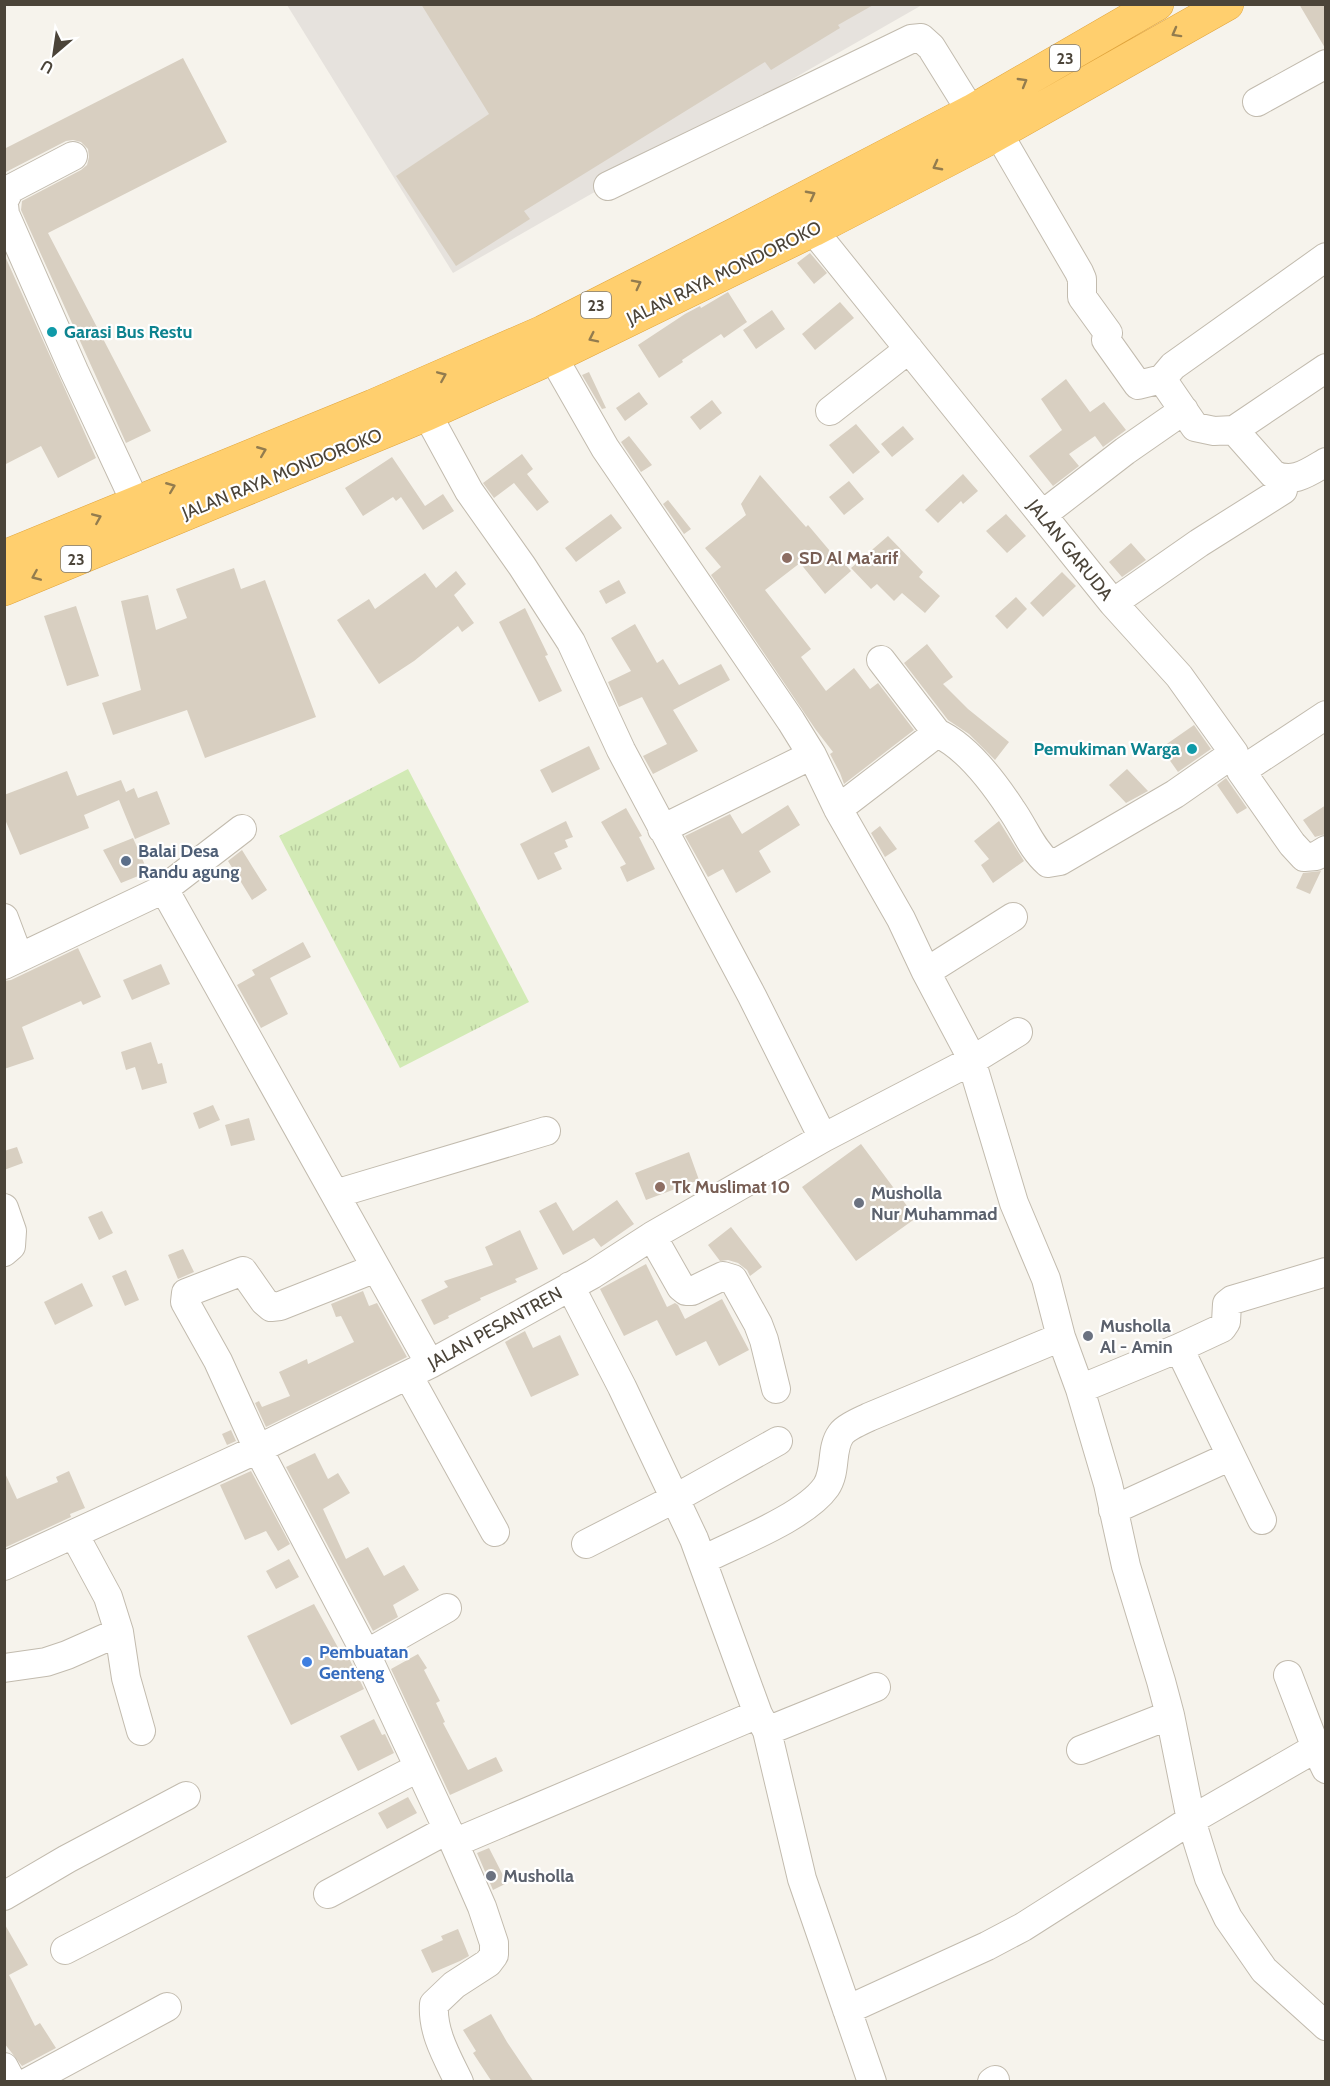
<svg xmlns="http://www.w3.org/2000/svg" width="1330" height="2086" font-family="Cabin,sans-serif">
<style>
.industrial{fill:#e6e2dd}
.grass{fill:url(#grass-tufts)}
.building{fill:#d8cfc1}
.lines{fill:none;stroke-linecap:round;stroke-linejoin:round}
.minor-casing{stroke:#c2bbae;stroke-width:30}
.highway-casing{stroke:#e0a43c;stroke-width:34}
.minor{stroke:#fff;stroke-width:28}
.highway{stroke:#ffcf6e;stroke-width:33}
.oneway{stroke:#937c4e}
.culture-dot{fill:#0f9aa8;stroke:#fff;stroke-width:2}
.education-dot{fill:#8d6e63;stroke:#fff;stroke-width:2}
.service-dot{fill:#5c6f8a;stroke:#fff;stroke-width:2}
.worship-dot{fill:#6b7280;stroke:#fff;stroke-width:2}
.shop-dot{fill:#3f7fe0;stroke:#fff;stroke-width:2}
.labels{text-anchor:middle;stroke-width:4.5;stroke-linejoin:round;paint-order:stroke}
.shield{fill:#fff;stroke:#817c74;stroke-width:1.5}
.shield-label{font-size:16px;font-weight:bold;fill:#4b4439}
.street-label{font-size:18px;fill:#4b4439;stroke:#fff}
.culture-label{font-size:18px;font-weight:bold;fill:#0d838f;stroke:#fff;text-anchor:start}
.education-label{font-size:18px;font-weight:bold;fill:#785e54;stroke:#fff;text-anchor:start}
.service-label{font-size:18px;font-weight:bold;fill:#4e5e75;stroke:#fff;text-anchor:start}
.worship-label{font-size:18px;font-weight:bold;fill:#5b616d;stroke:#fff;text-anchor:start}
.shop-label{font-size:18px;font-weight:bold;fill:#366cbe;stroke:#fff;text-anchor:start}
</style>
<defs>
<pattern id="grass-tufts" width="24" height="20" patternUnits="userSpaceOnUse" patternTransform="scale(1.5)"><rect width="24" height="20" fill="#d2eab5"/><path d="M3 7l-1-3M5 7V3M7 7l1-3M15 17l-1-3M17 17v-4M19 17l1-3" fill="none" stroke="#b6ca9c"/></pattern>
</defs>
<rect width="100%" height="100%" fill="#f6f3ec"/>
<path class="industrial" d="M287,5H922L453,273Z"/>
<path class="grass" d="M408,769L529,1002L400,1068L279,836Z"/>
<path class="building" d="M421,4H875L838,25L840,28L771,70L765,62L524,211L530,219L456,266L396,176L489,114Z
M1299,4H1326V48H1325Z
M183,58L227,142L48,233L151,431L126,443L21,210L22,201L81,170L87,165L89,157L88,149L81,142L73,140L66,141L4,173V149Z
M810,253L827,273L814,284L797,263Z
M4,254L96,458L58,478L41,446L4,465Z
M728,292L747,322L724,338L721,334L682,360L683,362L659,378L638,345L685,314L700,306L701,308Z
M840,302L854,318L815,350L802,334Z
M772,310L785,329L756,349L743,330Z
M589,372L606,408L602,409L582,375Z
M1066,379L1090,412L1104,402L1126,430L1103,447L1095,436L1069,454L1079,466L1053,486L1029,456L1062,430L1041,399Z
M639,392L648,404L625,421L616,408Z
M712,400L722,413L700,430L690,417Z
M856,424L880,452L853,474L829,445Z
M903,426L914,439L892,457L881,444Z
M629,436L652,465L641,472L621,442Z
M522,454L533,469L527,474L549,502L537,511L514,483L494,498L483,483Z
M392,457L425,506L443,494L454,511L423,530L401,497L396,501L393,497L363,516L345,488Z
M963,474L978,491L963,504L961,501L938,523L925,510Z
M760,475L806,527L808,525L835,557L837,555L851,571L825,594L800,563L765,590L811,649L801,657L826,691L854,668L870,689L878,683L914,730L844,784L840,773L830,754L833,752L816,730L711,575L721,567L705,548L746,515L741,504Z
M849,481L864,499L844,515L829,497Z
M668,500L691,529L684,534L663,504Z
M611,514L622,528L576,562L565,548Z
M1006,514L1026,536L1007,553L986,531Z
M888,536L923,572L919,577L940,596L925,613L902,593L894,601L877,584L871,589L851,568Z
M1131,543L1146,560L1122,577L1109,562Z
M234,568L241,589L265,580L316,717L205,758L187,710L113,735L102,703L141,690L121,601L148,595L156,630L187,618L176,589Z
M456,571L466,584L454,595L474,623L462,632L458,626L414,661L379,684L337,620L369,599L375,609L425,573L436,588Z
M1062,572L1076,586L1043,617L1030,603Z
M619,580L626,593L606,604L599,591Z
M1016,597L1027,609L1007,629L995,616Z
M76,606L99,676L67,686L44,616Z
M525,608L548,655L545,656L562,691L539,702L499,622Z
M635,624L657,663L663,659L679,685L721,664L730,680L673,710L698,751L653,774L643,756L667,744L642,697L619,707L608,682L631,671L611,638Z
M927,644L953,677L943,684L968,709L1009,742L995,760L969,734L948,720L904,663Z
M1194,725L1211,749L1178,772L1161,748Z
M589,746L600,769L552,793L540,770Z
M1127,769L1148,791L1126,803L1109,785Z
M67,771L77,796L121,780L126,792L134,788L138,798L157,791L170,824L135,839L119,800L84,815L89,828L20,855L4,817V795Z
M1226,778L1247,808L1237,814L1217,785Z
M788,805L800,825L759,851L771,872L736,893L723,869L708,877L685,836L730,814L742,834Z
M1326,805V834L1315,837L1303,820Z
M626,808L642,836L639,837L655,869L627,882L620,867L626,864L601,822Z
M566,821L573,837L565,840L568,847L554,853L562,869L538,880L520,844Z
M999,821L1024,861L993,883L981,865L989,859L974,841Z
M880,826L897,849L885,857L871,833Z
M133,838L148,872L121,883L103,850Z
M242,850L267,890L252,900L228,861Z
M1321,871L1310,894L1296,888L1303,873Z
M303,942L311,957L270,978L288,1014L261,1028L237,985L255,975L252,970Z
M78,948L101,997L83,1005L81,1001L22,1027L34,1059L4,1069V981L11,980Z
M161,964L170,984L132,1000L123,980Z
M151,1042L158,1064L162,1063L167,1083L142,1090L135,1067L126,1070L121,1052Z
M213,1105L220,1120L199,1129L193,1113Z
M249,1118L255,1140L231,1146L225,1125Z
M861,1144L916,1218L856,1261L802,1187Z
M17,1147L23,1163L4,1170V1151Z
M689,1152L699,1180L646,1200L635,1173Z
M617,1200L634,1224L601,1247L594,1238L563,1255L539,1211L556,1202L573,1231Z
M102,1211L113,1233L99,1240L88,1217Z
M731,1227L762,1267L750,1276L747,1270L738,1263L728,1260L720,1261L708,1245Z
M520,1230L538,1269L515,1279L517,1282L480,1298L481,1300L448,1316L449,1318L434,1325L421,1300L448,1287L444,1281L493,1265L485,1247Z
M183,1249L194,1272L178,1279L168,1255Z
M646,1264L667,1307L675,1303L678,1305L685,1319L722,1299L749,1350L719,1366L706,1341L676,1356L657,1320L624,1336L600,1289Z
M126,1270L139,1300L125,1306L112,1276Z
M82,1283L93,1306L55,1325L44,1302Z
M363,1291L369,1306L377,1303L407,1357L266,1427L255,1403L259,1401L262,1407L290,1396L279,1372L307,1359L308,1364L354,1342L341,1316L336,1317L331,1304Z
M525,1331L533,1348L560,1335L579,1375L531,1397L505,1342Z
M231,1430L236,1441L227,1445L222,1434Z
M315,1453L328,1479L338,1473L350,1493L323,1509L346,1559L368,1547L384,1576L404,1565L419,1590L393,1605L398,1617L373,1631L286,1467Z
M4,1471L17,1499L58,1482L56,1477L69,1471L85,1508L70,1514L71,1517L4,1548Z
M251,1471L290,1544L278,1551L266,1531L245,1540L220,1485Z
M289,1559L299,1577L276,1589L266,1571Z
M314,1604L341,1653L345,1650L364,1689L291,1725L247,1636Z
M418,1654L427,1668L424,1670L440,1701L436,1703L445,1722L443,1723L468,1770L496,1757L503,1771L450,1795L391,1669Z
M374,1719L382,1735L385,1734L394,1753L358,1771L340,1736Z
M408,1797L417,1813L387,1829L378,1813Z
M489,1848L507,1883L493,1890L477,1853Z
M4,1923L28,1965L9,1975L35,2026L40,2023L56,2048L22,2066L4,2043Z
M458,1929L469,1956L460,1961L432,1973L421,1950L443,1940L441,1936Z
M491,2014L507,2042L534,2082H492L473,2053L476,2051L463,2030Z"/>
<g class="lines">
<defs>
<path id="minor" d="M1257,102L1326,64
M998,133L1079,272L1082,279V297L1108,333L1106,340L1138,385L1162,379
M608,186L911,39L921,38L931,47L982,129
M4,201L10,189L73,156
M4,205L5,214L74,371L145,523
M813,230L1113,603L1179,676L1234,753L1241,771L1292,844L1304,857L1316,856L1326,850
M553,357L605,448L791,721L812,755L838,809L901,919L926,972L969,1053L1014,1203L1046,1279L1061,1337L1080,1389L1108,1484L1126,1566L1161,1681L1170,1715L1191,1820L1209,1878L1228,1918L1264,1970L1326,2026
M830,411L909,349
M427,414L469,491L522,566L571,642L621,750L752,996L823,1138
M1234,430L1214,431L1195,427L1162,379L1173,366L1326,257
M1234,430L1273,474C1292,485 1309,472 1326,462
M1234,430L1326,368
M1042,515L1125,451L1184,410
M1113,603L1199,543L1283,490
M881,660L937,733C966,746 994,783 1011,809C1024,827 1031,848 1048,863L1060,861L1175,794L1234,753
M1241,771L1326,715
M838,809L937,733
M662,829L812,755
M164,889L430,1364
M4,918L19,958
M4,965L164,889L242,829
M926,972L1013,917
M335,1194L546,1131
M4,1208L12,1231L11,1246L4,1252
M652,1236L681,1287L686,1291H692L723,1276L733,1279L758,1324L764,1340L776,1389
M376,1268L280,1306L271,1307L264,1301L243,1271L186,1293L185,1302L218,1361L258,1449L366,1654L454,1843L758,1714
M570,1286L622,1387L694,1539L758,1714L767,1731L802,1879L872,2082
M1179,1348L1222,1328L1226,1322L1227,1304L1232,1300L1326,1272
M408,1375L495,1532
M1080,1389L1179,1348L1262,1520
M1113,1510L1231,1456
M74,1534L108,1597L119,1632L126,1678L141,1731
M586,1544L674,1499L778,1441
M703,1560C736,1543 805,1517 826,1487C837,1471 830,1449 841,1434C846,1427 861,1421 869,1417L1061,1337
M4,1566L258,1449L430,1364L593,1274L652,1236L823,1138L971,1061L1018,1032
M366,1654L447,1608
M4,1668L46,1662L67,1655L119,1632
M1288,1675L1316,1748
M767,1731L876,1687
M1081,1750L1170,1715
M454,1843L482,1907L494,1943V1955L488,1963L454,1985L434,2004C432,2032 447,2057 459,2082
M328,1894L447,1830
M4,1896L67,1859L186,1796
M65,1950L418,1768
M847,2010L987,1946L1023,1927L1191,1820L1316,1748L1326,1769
M4,2067L12,2082
M28,2082L167,2007
M992,2082L995,2080"/>
<path id="highway" d="M4,557L373,406L543,332L734,235L972,111L1157,4
M4,589L427,414L553,357L813,230L988,139L1227,4"/>
</defs>
<use href="#minor" class="minor-casing"/>
<use href="#highway" class="highway-casing"/>
<use href="#minor" class="minor"/>
<use href="#highway" class="highway"/>
</g>
<defs><path id="oneway-chevron" d="M-2-3.5L2.5 0L-2 3.5" fill="none" stroke-width="1.6" stroke-linecap="round" stroke-linejoin="round" transform="scale(1.5)"/></defs>
<g class="oneway">
<use href="#oneway-chevron" transform="translate(1176 33) rotate(151)"/>
<use href="#oneway-chevron" transform="translate(1023 82) rotate(-30)"/>
<use href="#oneway-chevron" transform="translate(937 166) rotate(152)"/>
<use href="#oneway-chevron" transform="translate(811 195) rotate(-28)"/>
<use href="#oneway-chevron" transform="translate(637 284) rotate(-27)"/>
<use href="#oneway-chevron" transform="translate(593 338) rotate(154)"/>
<use href="#oneway-chevron" transform="translate(442 376) rotate(-23)"/>
<use href="#oneway-chevron" transform="translate(262 451) rotate(-22)"/>
<use href="#oneway-chevron" transform="translate(171 487) rotate(-22)"/>
<use href="#oneway-chevron" transform="translate(97 518) rotate(-23)"/>
<use href="#oneway-chevron" transform="translate(36 576) rotate(157)"/>
</g>
<g class="culture-dot">
<circle cx="52" cy="332" r="6"/>
<circle cx="1192" cy="749" r="6"/>
</g>
<g class="education-dot">
<circle cx="787" cy="558" r="6"/>
<circle cx="660" cy="1187" r="6"/>
</g>
<circle class="service-dot" cx="126" cy="861" r="6"/>
<g class="worship-dot">
<circle cx="859" cy="1203" r="6"/>
<circle cx="1088" cy="1336" r="6"/>
<circle cx="491" cy="1876" r="6"/>
</g>
<circle class="shop-dot" cx="307" cy="1662" r="6"/>
<g class="labels">
<g class="shield">
<rect x="1050" y="45" width="30" height="26" rx="4.5"/>
<rect x="581" y="292" width="30" height="26" rx="4.5"/>
<rect x="61" y="546" width="30" height="26" rx="4.5"/>
</g>
<g class="shield-label">
<text x="1065" y="64">23</text>
<text x="596" y="311">23</text>
<text x="76" y="565">23</text>
</g>
<g class="street-label">
<text transform="translate(724 273) rotate(-26)" y="6">JALAN RAYA MONDOROKO</text>
<text transform="translate(282 474) rotate(-22)" y="6">JALAN RAYA MONDOROKO</text>
<text transform="translate(1070 550) rotate(51)" y="6">JALAN GARUDA</text>
<text transform="translate(495 1328) rotate(-29)" y="6">JALAN PESANTREN</text>
</g>
<g class="culture-label">
<text x="64" y="338">Garasi Bus Restu</text>
<text x="1180" y="755" text-anchor="end">Pemukiman Warga</text>
</g>
<g class="education-label">
<text x="799" y="564">SD Al Ma'arif</text>
<text x="672" y="1193">Tk Muslimat 10</text>
</g>
<g class="service-label">
<text x="138" y="857">Balai Desa<tspan x="138" dy="21">Randu agung</tspan></text>
</g>
<g class="worship-label">
<text x="871" y="1199">Musholla<tspan x="871" dy="21">Nur Muhammad</tspan></text>
<text x="1100" y="1332">Musholla<tspan x="1100" dy="21">Al - Amin</tspan></text>
<text x="503" y="1882">Musholla</text>
</g>
<g class="shop-label">
<text x="319" y="1658">Pembuatan<tspan x="319" dy="21">Genteng</tspan></text>
</g>
</g>
<rect width="1330" height="2086" fill="none" stroke="#4b4439" stroke-width="12"/>
<g transform="translate(54 54) rotate(209)" stroke="#ffffff" stroke-width="4.5" paint-order="stroke">
<path d="M0-4.5L10 22L0 15L-10 22Z" fill="#4b4439"/>
<text y="-9" font-size="16" font-weight="bold" text-anchor="middle" fill="#4b4439">U</text>
</g>
</svg>
